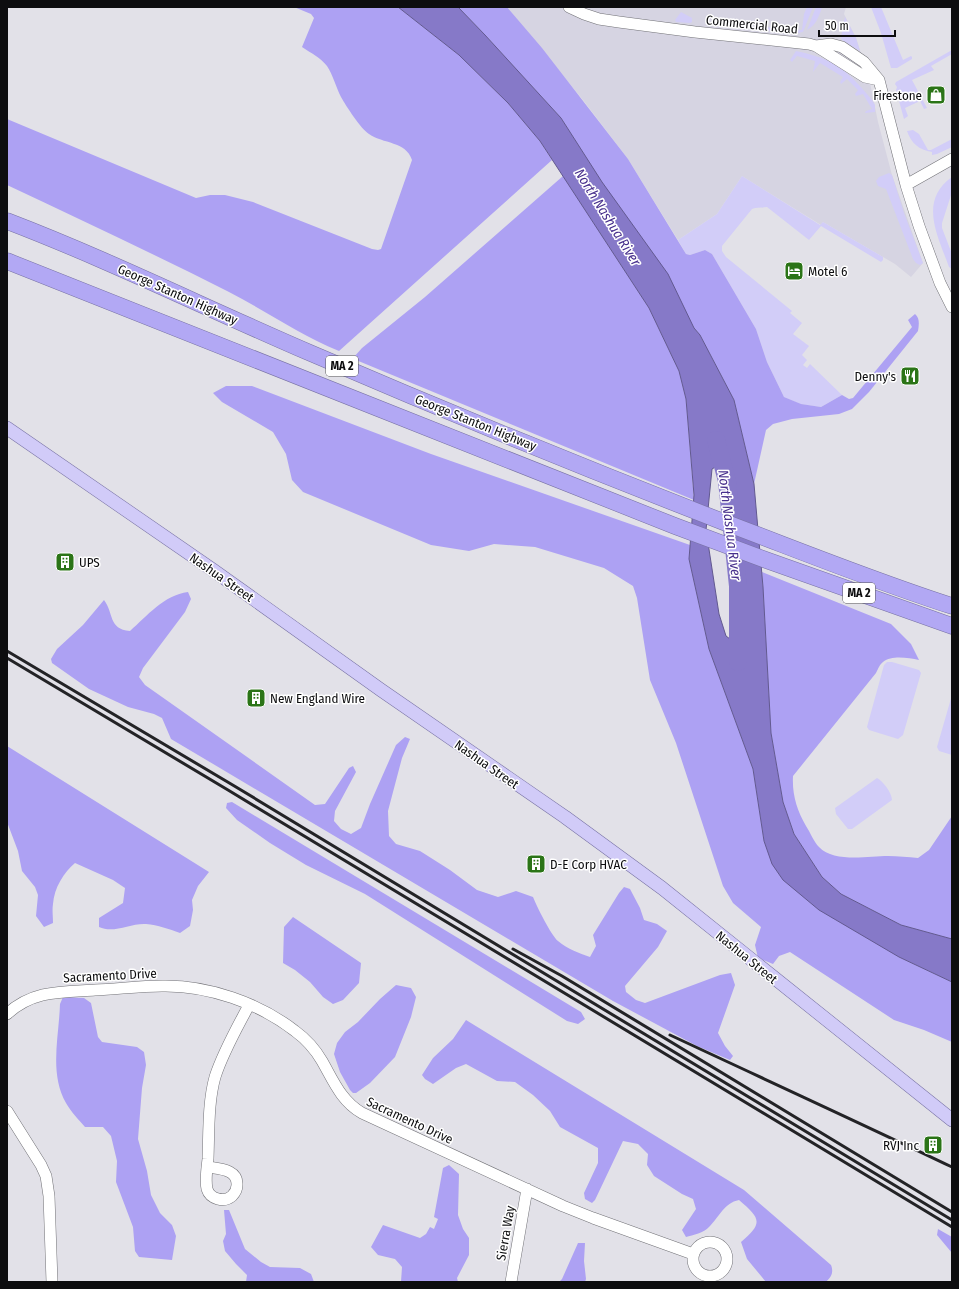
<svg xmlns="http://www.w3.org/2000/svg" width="959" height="1289" font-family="'Fira Sans Condensed',sans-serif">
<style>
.built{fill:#d6d4e2}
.green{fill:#d2cdf8}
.forest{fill:#ada1f3}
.water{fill:#8679c8;stroke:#625990;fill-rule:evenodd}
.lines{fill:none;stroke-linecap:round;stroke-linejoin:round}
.river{stroke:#8679c8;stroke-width:18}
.minor-casing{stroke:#727277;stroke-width:12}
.major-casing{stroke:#7872a4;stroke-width:14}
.highway-casing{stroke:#7872a4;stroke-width:17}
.minor{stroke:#fff;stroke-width:11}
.major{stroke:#d1cbf8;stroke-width:13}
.highway{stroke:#b2a8f4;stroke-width:16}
.rail{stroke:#232326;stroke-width:3}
.labels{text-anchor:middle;stroke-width:3;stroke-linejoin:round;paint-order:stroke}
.shield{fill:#fff;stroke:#565657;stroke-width:1}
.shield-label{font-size:12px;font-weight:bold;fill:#0d0d0f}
.street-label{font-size:13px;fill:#0d0d0f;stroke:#fff}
.poi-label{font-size:13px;fill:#0d0d0f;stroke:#fff;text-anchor:start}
.water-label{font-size:14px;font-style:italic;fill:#472f8c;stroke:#fff}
</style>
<rect width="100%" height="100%" fill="#e2e1e8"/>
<path class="built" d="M507,7H846L844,14L856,38L869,78L878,122L892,175L923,263L911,277L895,264L823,222L821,225L742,176L717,214L678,240L628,159L583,100Z"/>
<path class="green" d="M807,7H813L803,32L798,33L761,30V27L802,30L804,14Z
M816,7H822C819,17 816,25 807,30Z
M871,7H881L903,60L911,56L912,57V59L897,68H891L881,33Z
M681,12L692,18V22L690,23L676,22L675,20Z
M845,17L856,38L860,51L842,40L841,37Z
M952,50V54L931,66L934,70L912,80L927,108L924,109L920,101L905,108L908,116L904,119L896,90L897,87L895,84L896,82Z
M796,51C835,59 847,70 872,100L875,105V112L865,113L866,111L872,109L863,94L856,96L855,94L858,90L847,79L841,84L840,82L843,77L820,63L813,72L815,61L797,56L792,62L790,60Z
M913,130L919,134L928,150H931L952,139V147L937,154L932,155V152C919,150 911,143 907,131Z
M889,173L892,175L904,213L923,263L920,265L916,263L913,259L886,189L878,186L876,181L879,177Z
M742,176L820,225L823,222L883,257V260L881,262L821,226L809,240L767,207L755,208L752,209L722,246V251L726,257L792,311L790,313L802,323L793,334L809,346L802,355L807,360L803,365L807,368L810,364L842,395L821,407L800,404L784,397L767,362L756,329L712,254L705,250L690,255L686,254L678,240L717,214Z
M952,177V192L942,223V228L952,254V269L949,267C938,236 918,201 952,177Z
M887,662H892L919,670L921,673L903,735L898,739L869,730L867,727L884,665Z
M952,695V755L939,751L937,747Z
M877,778C883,781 892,793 892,800L852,829H848L836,814L835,808Z"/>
<path class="forest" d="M294,7H398L459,55L508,103L540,141L552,160L339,351C300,335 266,311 229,292C156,255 81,220 7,185V119L196,198L210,195H225L253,202L372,249L378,250L381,249L412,160C406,141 383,144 369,134C361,129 346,106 341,97C336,87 333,75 327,66C321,58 311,53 302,47L314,18L311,14Z
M458,7H507L542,48L628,159L686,254L690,255L705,250L712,254L756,329L767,362L784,397L801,404L821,407L842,395L849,399L853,398L912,327L908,320L915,314C920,318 919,325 918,331L869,392L852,409L839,414L792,419L773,424L766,430L754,484L734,400L700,335L694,328L561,118L485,35Z
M563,176L649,308L679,371L686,399L694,500L356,360L354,357L362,348L425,297Z
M226,386H252L431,454L690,545L689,559L709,649L753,769L764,841L899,957L952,982V1042L924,1030L894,1020L790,952L779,956L773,964L758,958L755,945L761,927L733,903L723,886L676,743L650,680L637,598L633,586L604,568L535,547L494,544L469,551L431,545L303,492L292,480L286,454L273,432L222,402L213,393Z
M762,572L891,624L911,644L919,660C908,658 892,655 883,662C880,664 878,669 876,673L793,776C792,795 797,810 806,826C810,832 814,842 819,847C834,863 868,856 888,856C898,856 908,857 918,858L929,850L952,816V939L901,925L841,894L822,877L794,834L783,802L771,733Z
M188,592L191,599L185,612L143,668L139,677L145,685L315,805L325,804L349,768L353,766L356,772L335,811L334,821L341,829L351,834L361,828L370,804L396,745L405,737L410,739L402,758L388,811L389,836L396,844L420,851L450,870L477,890L498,897L516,891L533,897C537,907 551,935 558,941C567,949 579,953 590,957L596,946L593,935L619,893L624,887L630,889L640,908L644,920L657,924L667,931L658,947L625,986L626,992L636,1000L645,1003L720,975L731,973L735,985L718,1033L725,1046L733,1056L730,1060L697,1046L613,1001L171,739L162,718L154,714L128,707L89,689L52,663L51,659L57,649L83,625L104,600C114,613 108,629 130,631C147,616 164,595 188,592Z
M7,746L209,872L198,886L192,900L193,910L190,926L180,933C169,929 158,925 146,924C130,923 114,934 99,927V918L123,903L125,888L113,880L75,863C64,872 54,888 53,904C52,910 53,916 53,923L44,927L36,916L38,895L35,887L22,871L18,851L7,822Z
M232,802L581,1012L585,1019L578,1024L567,1021L365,894L306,865L270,843L237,820L226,808L227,803Z
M293,917L361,963L359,983L343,1000L333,1004L323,997L310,982L295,970L283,963L284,927Z
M396,985L411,988L416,997L411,1017L395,1057L370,1083L356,1093H353L350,1090L340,1072L334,1054L337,1043L345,1032L358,1022L380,999Z
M63,997L84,998L91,1003L98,1037L102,1042L137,1047L144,1052L146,1065L142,1088L138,1139L147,1171L151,1195L160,1213L172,1225L176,1236L172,1260L139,1257L135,1251L133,1227L116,1182L117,1161L111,1136L103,1127H85C79,1120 71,1112 66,1103C49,1073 59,1037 60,1004Z
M466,1020L744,1190L831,1265C834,1273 831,1277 826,1282H766L747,1259L741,1242C764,1223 760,1218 739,1200C724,1203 720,1216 709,1227C704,1233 693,1235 686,1237L682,1230L696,1209L693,1199L682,1194L654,1176L647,1165L648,1154L638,1144L623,1141L595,1200L592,1203L585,1199L584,1193L598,1163V1148L560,1127L550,1111L533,1095L515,1082L497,1081L466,1064L456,1068L433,1084L425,1079L422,1075L433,1058L453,1039Z
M449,1165L459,1174L458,1215L463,1229L469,1238V1255L457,1278L458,1282H401L402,1267L395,1259L378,1255L371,1247L383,1225L420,1238L426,1234L430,1227L434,1229L438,1219L434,1217L443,1168Z
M224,1210H229L245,1249L261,1262L270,1267L300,1268L311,1274L314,1282H246L247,1275L236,1264L225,1251L223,1241L226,1234Z
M938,1229L952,1237V1253L937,1235Z
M578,1243H585L584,1261L586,1279L585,1282H559L562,1279Z"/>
<path class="water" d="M398,7H458L485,35L561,118L602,182L668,274L694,328L700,335L734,400L754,484L763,587L771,733L783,802L794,834L822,877L841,894L901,925L952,939V982L899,957L819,910L783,880L772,864L764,841L753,769L709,649L689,559L694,495L686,399L679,371L649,308L540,141L508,103L459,55ZM724,462C742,514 743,570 745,625L742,635L734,642L726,636L719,614L706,530L712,469Z"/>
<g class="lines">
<path class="river" d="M716,440L727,481L738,586V662"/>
<defs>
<path id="minor" d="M569,7L584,14L599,19L619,22L695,32L809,44L816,46L865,77L879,80
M816,46L831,44L842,47L864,62L879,80L906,185L919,226L940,283L952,307
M906,185L952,159
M7,1014C33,990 62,992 95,990C118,989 140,986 162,986C208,985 259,1003 295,1031C306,1039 315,1049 322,1061C333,1080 341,1101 362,1113L563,1206L593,1218L693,1254
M7,1111L41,1165L46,1176L49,1196L52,1282
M208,1167C219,1169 238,1169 237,1185C237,1190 235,1193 232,1196C224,1203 210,1199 207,1189C205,1180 207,1168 208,1159C209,1132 208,1102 215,1077C223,1052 237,1028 249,1005
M693 1259a17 17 0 1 1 34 0a17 17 0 1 1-34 0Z
M511,1282L527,1189"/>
<path id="major" d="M7,428L213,570L381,690L565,817L662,888L952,1120"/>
<path id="highway" d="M7,221C109,260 208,309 308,352C445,411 582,467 721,521C798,550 874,581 952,606
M7,261L675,526L766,560L952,626"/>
</defs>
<use href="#minor" class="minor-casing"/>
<use href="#major" class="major-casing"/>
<use href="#highway" class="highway-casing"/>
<use href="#minor" class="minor"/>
<use href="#major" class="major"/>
<use href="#highway" class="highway"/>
<path class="rail" d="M7,651L231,784L952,1220
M7,658L228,790L952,1227
M513,949L562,976L952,1212
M670,1035C764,1079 858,1122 952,1167"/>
</g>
<defs>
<symbol id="shop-square" viewBox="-11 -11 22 22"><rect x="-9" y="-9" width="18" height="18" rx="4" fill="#2b7417" stroke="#fff"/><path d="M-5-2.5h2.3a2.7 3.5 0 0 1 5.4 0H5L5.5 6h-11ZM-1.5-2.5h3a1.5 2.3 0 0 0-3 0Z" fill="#fff"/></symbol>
<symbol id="hotel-square" viewBox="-11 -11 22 22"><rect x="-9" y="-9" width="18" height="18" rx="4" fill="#2b7417" stroke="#fff"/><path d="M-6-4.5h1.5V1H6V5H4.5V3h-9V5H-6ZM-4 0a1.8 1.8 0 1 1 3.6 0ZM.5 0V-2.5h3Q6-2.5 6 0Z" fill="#fff"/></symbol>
<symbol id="restaurant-square" viewBox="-11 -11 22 22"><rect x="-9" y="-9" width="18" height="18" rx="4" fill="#2b7417" stroke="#fff"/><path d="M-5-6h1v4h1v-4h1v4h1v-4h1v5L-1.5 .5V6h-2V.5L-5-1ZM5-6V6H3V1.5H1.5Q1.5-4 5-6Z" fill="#fff"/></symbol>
<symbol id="building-square" viewBox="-11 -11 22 22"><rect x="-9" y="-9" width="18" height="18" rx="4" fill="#2b7417" stroke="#fff"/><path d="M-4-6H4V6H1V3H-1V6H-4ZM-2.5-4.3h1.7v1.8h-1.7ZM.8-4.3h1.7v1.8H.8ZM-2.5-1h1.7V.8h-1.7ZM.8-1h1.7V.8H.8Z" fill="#fff"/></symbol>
</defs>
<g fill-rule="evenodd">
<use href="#shop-square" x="925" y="84" width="22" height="22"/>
<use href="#hotel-square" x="783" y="260" width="22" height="22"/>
<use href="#restaurant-square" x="899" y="365" width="22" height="22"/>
<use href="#building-square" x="54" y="551" width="22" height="22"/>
<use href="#building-square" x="245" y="687" width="22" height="22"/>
<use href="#building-square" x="525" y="853" width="22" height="22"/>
<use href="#building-square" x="922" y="1134" width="22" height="22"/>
</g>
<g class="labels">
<g class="shield">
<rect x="326" y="356" width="32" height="20" rx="3"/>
<rect x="843" y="583" width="32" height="20" rx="3"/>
</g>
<g class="shield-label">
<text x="342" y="370">MA 2</text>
<text x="859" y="597">MA 2</text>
</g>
<g class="street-label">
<text transform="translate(752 24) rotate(6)" y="5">Commercial Road</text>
<text transform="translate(178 294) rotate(24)" y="5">George Stanton Highway</text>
<text transform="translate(476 422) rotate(22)" y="5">George Stanton Highway</text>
<text transform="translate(222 577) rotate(35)" y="5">Nashua Street</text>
<text transform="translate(487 764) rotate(35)" y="5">Nashua Street</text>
<text transform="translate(747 957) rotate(39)" y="5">Nashua Street</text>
<text transform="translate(110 975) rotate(-3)" y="5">Sacramento Drive</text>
<text transform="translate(410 1120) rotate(25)" y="5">Sacramento Drive</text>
<text transform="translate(505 1233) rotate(-80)" y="5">Sierra Way</text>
</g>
<g class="poi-label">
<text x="922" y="100" text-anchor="end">Firestone</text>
<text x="808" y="276">Motel 6</text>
<text x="896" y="381" text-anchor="end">Denny's</text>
<text x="79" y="567">UPS</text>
<text x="270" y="703">New England Wire</text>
<text x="550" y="869">D-E Corp HVAC</text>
<text x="919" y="1150" text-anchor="end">RVJ Inc</text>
</g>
<g class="water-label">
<text transform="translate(608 217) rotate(58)" y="5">North Nashua River</text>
<text transform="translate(730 525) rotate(83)" y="5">North Nashua River</text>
</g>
</g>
<rect width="959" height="1289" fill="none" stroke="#0d0d0f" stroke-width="16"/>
<path d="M819 30v6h76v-6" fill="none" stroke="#0d0d0f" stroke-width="2"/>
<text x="825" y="30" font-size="12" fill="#0d0d0f" stroke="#ffffff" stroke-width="3" paint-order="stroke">50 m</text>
</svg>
